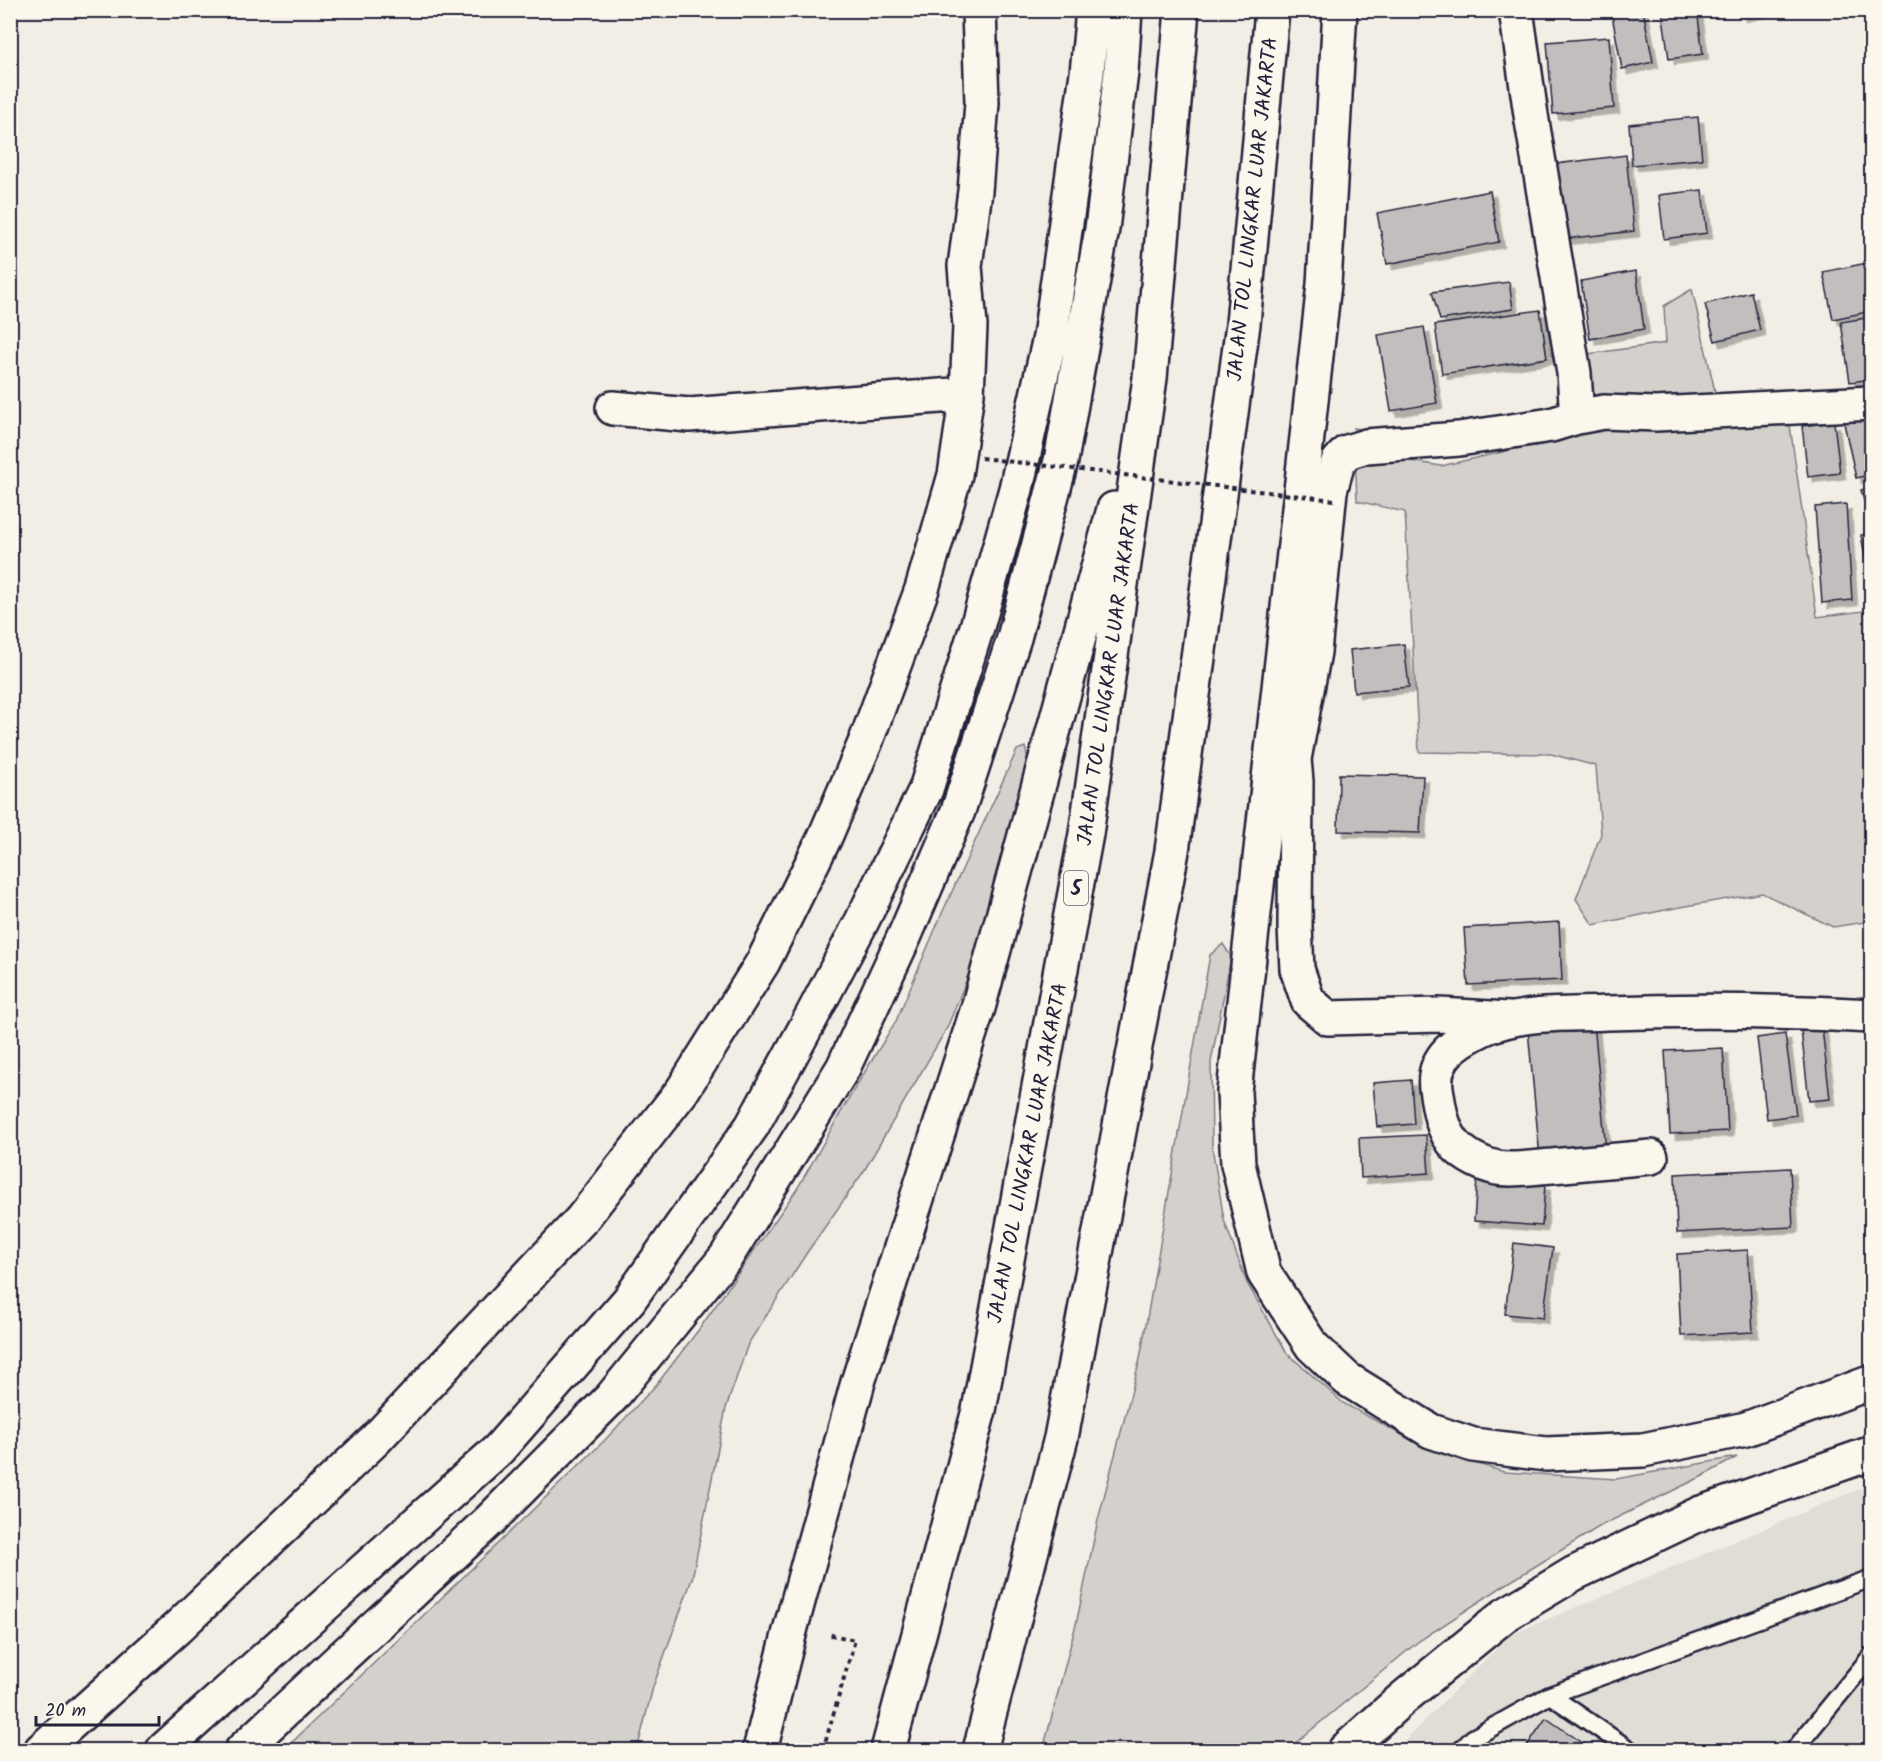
<svg xmlns="http://www.w3.org/2000/svg" width="1882" height="1761" font-family="Kalam,sans-serif">
<style>
.built{fill:#e0dcd6}
.green{fill:#d4d1cc;stroke:#7b7a84;stroke-width:1.5}
.building{fill:#c2bebe;stroke:#22223b;stroke-width:1.5;filter:url(#shadow)}
.lines{fill:none;stroke-linecap:round;stroke-linejoin:round}
.lane-casing{stroke:#22223b;stroke-width:21}
.street-casing{stroke:#22223b;stroke-width:38}
.highway-casing{stroke:#22223b;stroke-width:38}
.path{stroke:#22223b;stroke-width:4;stroke-dasharray:4.5 4.5;stroke-linecap:butt}
.lane{stroke:#fbf7ec;stroke-width:16}
.street{stroke:#fbf7ec;stroke-width:33}
.highway{stroke:#fbf7ec;stroke-width:33}
.path-bridge{stroke:#22223b;stroke-width:4;stroke-dasharray:4.5 4.5;stroke-linecap:butt}
.labels{text-anchor:middle;stroke-width:4.5;stroke-linejoin:round;paint-order:stroke}
.shield{fill:#fbf7ec;stroke:#636270;stroke-width:1.5}
.shield-label{font-size:20px;font-weight:bold;fill:#22223b}
.street-label{font-size:21px;fill:#22223b;stroke:#fbf7ec}
</style>
<defs>
<filter id="shadow"><feDropShadow dx="5.5" dy="5.5" stdDeviation="0" flood-color="#0004"/></filter>
</defs>
<rect width="100%" height="100%" fill="#f2eee5"/>
<filter id="ink" filterUnits="userSpaceOnUse"><feTurbulence type="fractalNoise" baseFrequency=".0167" numOctaves="2"/><feDisplacementMap in="SourceGraphic" scale="12" xChannelSelector="R" yChannelSelector="G"/><feConvolveMatrix kernelMatrix="1 2 1 2 8 2 1 2 1" color-interpolation-filters="sRGB"/></filter>
<g filter="url(#ink)">
<path class="built" d="M1871,1484V1750H1395L1510,1635Z"/>
<path class="green" d="M1692,289L1720,414L1787,404L1817,617L1871,610V921L1833,927L1762,893L1675,908L1593,925L1576,899L1601,834L1596,766L1551,754L1419,752L1405,512L1357,501L1354,428L1398,436L1404,460L1441,466L1598,430L1581,355L1666,343L1664,306Z
M1025,747L1028,759L982,942L947,1028L864,1171L806,1254L748,1344L726,1408L692,1579L653,1687L637,1750H284L604,1441L657,1384L700,1328L797,1189L855,1088L896,1021L943,911L1017,750Z
M1223,944L1231,957L1211,1062L1212,1146L1224,1220L1247,1283L1287,1353L1343,1403L1426,1448L1504,1472L1616,1479L1737,1457L1703,1476L1602,1525L1500,1588L1419,1641L1287,1750H1043L1077,1620L1098,1520L1140,1359L1210,955Z"/>
<path class="building" d="M1611,10H1643L1653,62L1622,69Z
M1662,10H1697L1703,54L1669,59Z
M1740,10H1767L1741,16Z
M1609,37L1614,108L1553,114L1547,42Z
M1698,117L1702,159L1632,165L1629,124Z
M1626,155L1634,231L1564,239L1556,164Z
M1702,190L1707,233L1664,239L1659,195Z
M1490,191L1499,242L1387,264L1377,213Z
M1872,262V311L1833,319L1823,272Z
M1636,271L1644,329L1590,339L1581,281Z
M1509,282L1513,309L1440,320L1432,292Z
M1751,292L1760,330L1715,341L1705,304Z
M1540,310L1547,358L1442,374L1435,325Z
M1872,317V379L1850,382L1841,322Z
M1424,327L1437,403L1391,411L1378,335Z
M1872,413V474L1856,478L1843,419Z
M1834,422L1840,473L1808,477L1802,426Z
M1872,487V520L1870,521L1861,490Z
M1846,504L1852,600L1822,603L1815,507Z
M1872,533V582H1870L1861,535Z
M1404,644L1409,687L1354,692L1350,650Z
M1339,774L1423,776L1420,833L1338,831Z
M1559,922L1562,980L1468,985L1464,928Z
M1867,939H1872V982H1871Z
M1594,1023L1606,1151L1540,1158L1528,1030Z
M1822,1028L1830,1099L1809,1101L1801,1030Z
M1785,1034L1796,1115L1767,1119L1757,1038Z
M1723,1048L1728,1131L1670,1134L1665,1051Z
M1411,1080L1414,1124L1377,1127L1373,1083Z
M1426,1135L1429,1173L1361,1178L1359,1138Z
M1790,1168L1793,1227L1677,1233L1675,1174Z
M1477,1179L1545,1185L1542,1226L1474,1221Z
M1514,1243L1553,1248L1543,1318L1505,1314Z
M1748,1250L1753,1332L1681,1336L1677,1254Z
M1546,1718L1593,1750H1524Z"/>
<g class="lines">
<defs>
<path id="lane" d="M1550,1695L1630,1750
M1461,1750L1473,1738L1550,1695L1872,1578
M1794,1750L1872,1655"/>
<path id="street" d="M1516,10L1531,115L1574,373L1577,417L1604,412L1656,414L1872,403
M613,408L689,415L967,394
M1509,1019L1439,1015L1328,1018L1308,1001L1297,969L1295,927L1296,782L1294,759L1314,652L1330,491L1338,462L1347,452L1366,446L1459,439L1551,425L1577,417
M1651,1157C1618,1160 1585,1163 1552,1166C1535,1167 1514,1171 1497,1168C1483,1165 1467,1157 1457,1147C1442,1131 1439,1109 1436,1088C1432,1057 1457,1041 1482,1029C1521,1011 1566,1015 1608,1013C1695,1010 1784,1011 1872,1016
M41,1750L177,1628L376,1439L582,1219L682,1091L763,962L825,837L866,741L922,589L955,475L967,394L970,326L965,266L975,191L982,103L979,10"/>
<path id="highway" d="M1340,10L1324,284L1234,1092L1238,1164L1264,1273L1312,1346L1347,1379L1431,1431L1473,1445L1546,1454L1643,1450L1746,1429L1872,1382
M163,1750L498,1450L629,1300L752,1126L812,1016L862,921L926,789L977,627L1016,489L1050,337L1087,73L1093,10
M242,1750L490,1520L611,1398L726,1257L843,1068L905,935L958,811L1014,638L1061,461L1102,229L1121,72L1125,10
M760,1750L791,1627L858,1382L978,1008L1114,509
M888,1750L979,1410L1086,834L1150,378L1182,10
M980,1750L1061,1438L1172,851L1243,324L1272,10
M1345,1750L1402,1699L1505,1615L1573,1574L1701,1513L1872,1453"/>
</defs>
<use href="#lane" class="lane-casing"/>
<use href="#street" class="street-casing"/>
<use href="#highway" class="highway-casing"/>
<path class="path" d="M823,1750L855,1640L827,1634"/>
<use href="#lane" class="lane"/>
<use href="#street" class="street"/>
<use href="#highway" class="highway"/>
<path class="path-bridge" d="M981,458L1334,500"/>
</g>
</g>
<g class="labels">
<rect class="shield" x="1064" y="871" width="24" height="34" rx="4.5"/>
<g class="shield-label">
<text x="1076" y="895">5</text>
</g>
<g class="street-label">
<text transform="translate(1252 209) rotate(-84)" y="7">JALAN TOL LINGKAR LUAR JAKARTA</text>
<text transform="translate(1108 674) rotate(-82)" y="7">JALAN TOL LINGKAR LUAR JAKARTA</text>
<text transform="translate(1027 1153) rotate(-79)" y="7">JALAN TOL LINGKAR LUAR JAKARTA</text>
</g>
</g>
<rect width="1882" height="1761" fill="none" stroke="#fbf7ec" stroke-width="36"/>
<rect x="18" y="18" width="1846" height="1725" fill="none" stroke="#22223b" stroke-width="2" filter="url(#ink)"/>
<path d="M36 1716v9h123v-9" fill="none" stroke="#22223b" stroke-width="3"/>
<text x="45" y="1716" font-size="18" fill="#22223b" stroke="#fbf7ec" stroke-width="4.5" paint-order="stroke">20 m</text>
</svg>
